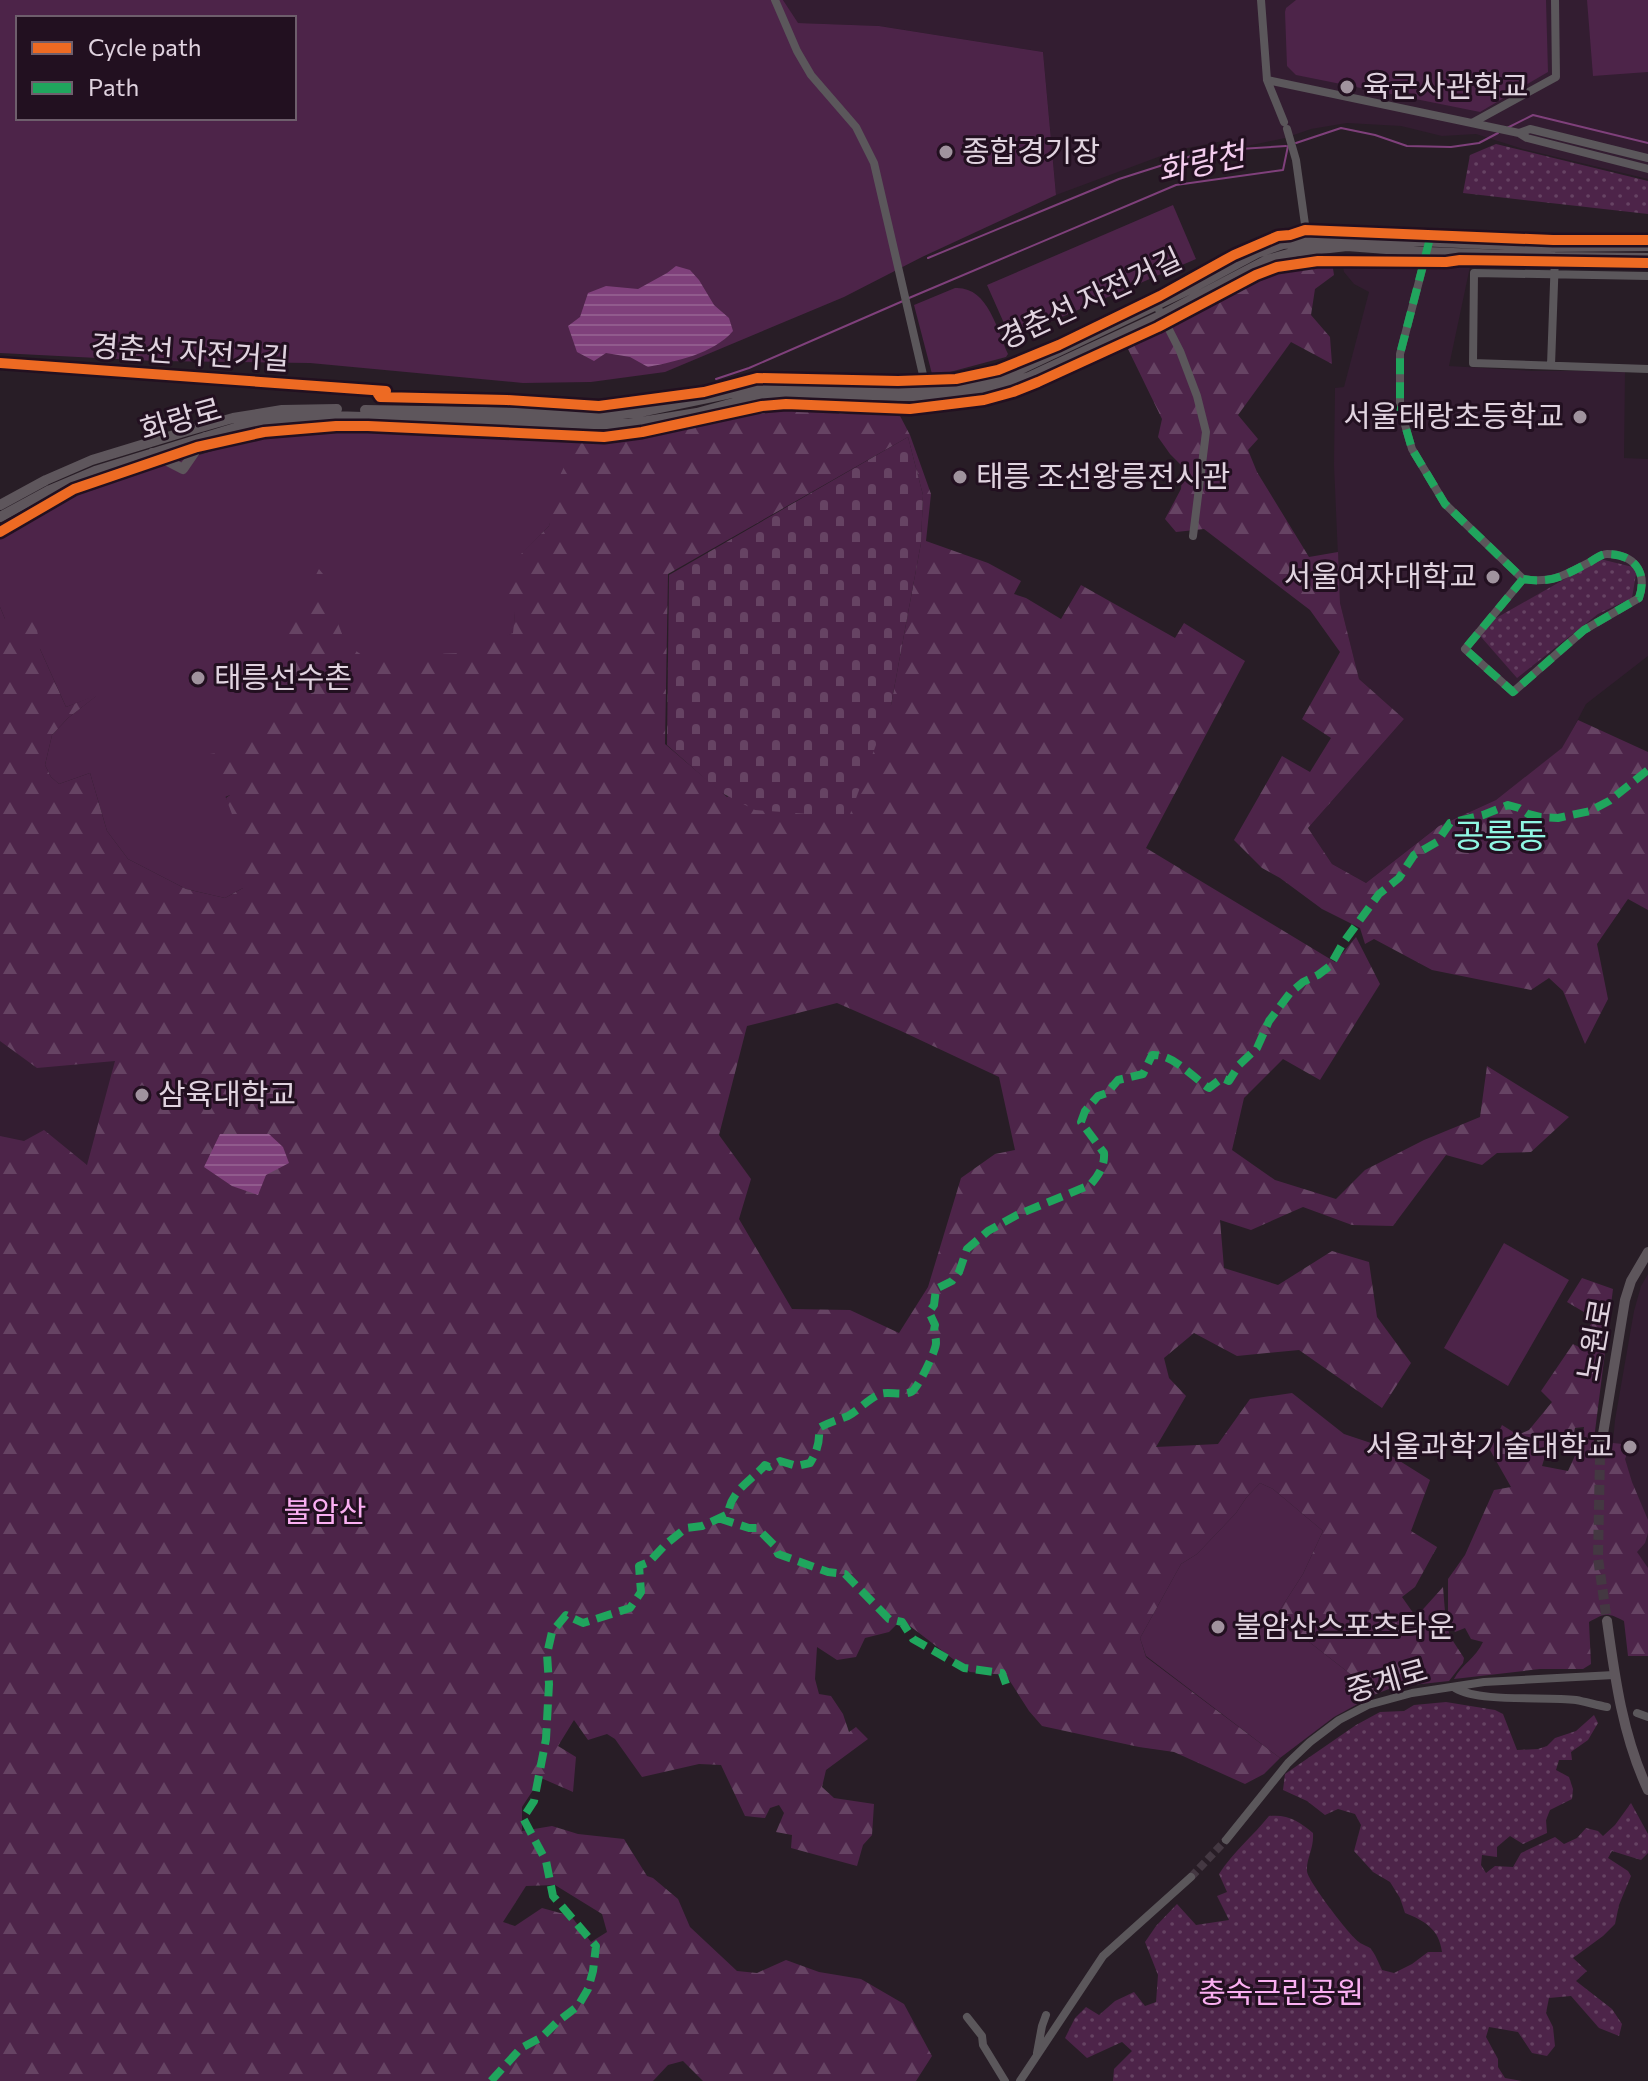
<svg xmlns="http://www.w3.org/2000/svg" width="1648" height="2081" font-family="Commissioner,'Noto Sans KR',sans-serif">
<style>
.built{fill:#331d31}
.grass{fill:#4d2449;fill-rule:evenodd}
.forest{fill:url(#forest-firs);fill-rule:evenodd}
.cemetery{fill:url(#cemetery-stones)}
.park{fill:url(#park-dots)}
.water{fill:url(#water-rules)}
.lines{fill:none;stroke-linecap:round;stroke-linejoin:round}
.stream{stroke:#7f407b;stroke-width:2}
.minor-tunnel{stroke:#443842;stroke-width:8;stroke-dasharray:8 4;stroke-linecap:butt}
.major-tunnel{stroke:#443842;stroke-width:10;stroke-dasharray:10 5;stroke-linecap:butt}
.minor{stroke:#5b575b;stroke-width:8}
.major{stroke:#5e565c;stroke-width:10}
.quiet{stroke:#20a55d;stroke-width:8;stroke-dasharray:16 8;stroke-linecap:butt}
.cycleway-casing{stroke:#221020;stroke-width:15}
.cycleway{stroke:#ed6a23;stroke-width:10}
.poi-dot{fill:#a0939e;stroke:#221020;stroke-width:3}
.labels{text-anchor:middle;stroke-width:6;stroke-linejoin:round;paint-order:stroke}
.poi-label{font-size:30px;fill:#e0d3df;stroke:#221020;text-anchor:start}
.street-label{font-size:30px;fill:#e0d3df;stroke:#221020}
.park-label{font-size:30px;fill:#faaff2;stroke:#221020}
.water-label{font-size:32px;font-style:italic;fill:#f4ceef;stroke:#221020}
.quarter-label{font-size:34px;fill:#90f6e3;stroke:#221020}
</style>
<defs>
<pattern id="forest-firs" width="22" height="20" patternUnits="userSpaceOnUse" patternTransform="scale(2)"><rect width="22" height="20" fill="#4d2449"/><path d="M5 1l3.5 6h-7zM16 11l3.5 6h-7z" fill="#664363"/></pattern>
<pattern id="cemetery-stones" width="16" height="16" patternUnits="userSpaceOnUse" patternTransform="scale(2)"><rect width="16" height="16" fill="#4d2449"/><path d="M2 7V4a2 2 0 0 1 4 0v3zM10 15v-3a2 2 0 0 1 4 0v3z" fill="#664363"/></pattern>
<pattern id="park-dots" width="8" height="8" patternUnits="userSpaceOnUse" patternTransform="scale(2)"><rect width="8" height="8" fill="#4d2449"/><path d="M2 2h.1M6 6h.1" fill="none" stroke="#664363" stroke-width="1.8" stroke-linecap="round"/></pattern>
<pattern id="water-rules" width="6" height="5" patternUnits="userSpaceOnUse" patternTransform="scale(2)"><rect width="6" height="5" fill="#7f407b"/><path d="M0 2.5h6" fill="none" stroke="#915b8d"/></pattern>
</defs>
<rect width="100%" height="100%" fill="#281d26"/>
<path class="built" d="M783,0H1648V179L1523,149L1476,134L1442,136L1401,126L1347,123L1311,129L1285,138L1247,146L1228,140L1177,150L1056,195L1043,52L879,26L797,23Z
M1341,257L1471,262L1449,366L1533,371H1625L1624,458L1648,459V656L1586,704L1563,748L1496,800L1439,826L1366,883L1332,864L1308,828L1404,719L1359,679L1340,603L1334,465L1335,388L1344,387L1369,292L1354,284L1344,272Z
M0,1021L250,1056L257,1214L47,1153L0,1183Z
M1648,1274V1624L1610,1474L1615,1420L1634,1311L1641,1286Z"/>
<path class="grass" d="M0,0H783L798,23L879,26L1043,52L1056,195L922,257L844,297L665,372L591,382L523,383L310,363L156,361L0,353ZM18,18H294V118H18Z
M1296,0H1546L1548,72L1480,112L1296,75L1287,66L1285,12L1286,8Z
M1587,0H1648V72L1593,76Z
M1173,205L1196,259L1011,339L987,285Z
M955,288C988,286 997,330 1008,354L1006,357L935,376L932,374L914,305Z
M335,429L552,435L577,439L549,526L512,564L515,613L514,633L213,764L226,798L250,840L243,888L225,898L186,889L128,859L107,831L90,773L59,784L51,777L45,765L52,735L68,718L96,696L66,707L40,649L5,619L0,607V537L40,510L113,481L268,434Z
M1504,1243L1569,1280L1508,1386L1444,1348Z
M1260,1483L1273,1489L1323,1531L1303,1574L1276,1616L1376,1694L1334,1717L1280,1758L1146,1656L1140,1638L1181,1564L1197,1554L1236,1513L1246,1498Z"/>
<path class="forest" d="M1332,262L1334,275L1315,289L1311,315L1330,337L1332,364L1291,342L1238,415L1258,439L1248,450L1257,472L1309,557L1338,552L1340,603L1359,679L1404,719L1308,828L1332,864L1366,883L1439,826L1496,800L1562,748L1578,720L1648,752V910L1628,899L1597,944L1608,999L1585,1044L1563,991L1549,978L1531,990L1432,970L1374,939L1365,944L1360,928L1322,909L1280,878L1262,868L1234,840L1282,756L1310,772L1331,738L1302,719L1340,652L1310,610L1204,529L1176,532L1165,519L1181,489L1183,467L1170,454L1158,437L1162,419L1128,349L1179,321L1286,268Z
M786,404L898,412L910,435L931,494L926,541L988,563L1021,581L1014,594L1026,598L1061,619L1081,585L1175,638L1184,623L1245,661L1146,848L1335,962L1356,937L1380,984L1320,1080L1283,1059L1244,1098L1232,1150L1275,1180L1336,1199L1365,1170L1424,1140L1480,1117L1487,1066L1569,1117L1531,1152L1497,1153L1482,1165L1446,1155L1393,1226L1352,1225L1303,1207L1251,1230L1220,1220L1224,1268L1278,1285L1332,1251L1369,1262L1377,1317L1411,1363L1382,1408L1299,1350L1237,1356L1194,1333L1164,1358L1169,1378L1186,1396L1156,1447L1218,1444L1250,1399L1292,1393L1344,1434L1371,1443L1430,1480L1411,1531L1437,1547L1415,1587L1402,1597L1416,1617L1443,1587L1446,1624L1451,1638L1464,1658L1463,1663L1449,1681L1394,1687L1376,1694L1276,1616L1303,1574L1323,1531L1273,1489L1260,1483L1246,1498L1236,1513L1197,1554L1181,1564L1140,1638L1146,1657L1280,1758L1264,1774L1245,1784L1174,1752L1139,1747L1042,1726L1029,1711L1006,1675L970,1672L906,1623L896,1625L889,1632L865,1638L856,1657L837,1660L817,1647L815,1679L819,1694L831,1696L843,1714L849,1732L856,1727L868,1739L826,1770L822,1787L834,1798L874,1804L872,1835L863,1845L857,1866L791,1848L792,1835L776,1832L784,1813L779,1805L770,1808L765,1818L745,1816L721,1765L699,1764L642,1777L615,1739L607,1734L588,1740L574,1720L558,1746L576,1757L573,1792L541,1778L522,1807V1831L552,1826L578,1834L624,1839L647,1876L653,1878L678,1899L690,1927L737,1971L757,1973L786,1960L819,1972L861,1979L904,2004L932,2056L916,2081H703L683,2061L668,2065L653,2081H0V1136L24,1141L44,1130L87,1165L115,1061L37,1068L0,1041V607L5,619L35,616L40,649L66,707L99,694L68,718L52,735L45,765L51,777L59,784L90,773L107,831L128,859L186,889L225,898L243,888V844L226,798L230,795L225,797L212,771L210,754L225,752L273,715L289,707L293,671L277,631L304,598L319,569L331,584L337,621L346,644L369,660L411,655L460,653L513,633L515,613L505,600L512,563L549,526L556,484L577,439L698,424L752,409ZM908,437L923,495L921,543L891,705L727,797L665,744L668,574ZM837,1003L901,1031L999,1077L1015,1150L995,1154L961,1178L928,1287L899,1333L850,1310L792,1309L739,1219L751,1179L719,1135L747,1026ZM555,1885L602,1914L607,1932L591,1942L571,1916L542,1908L515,1926L503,1922L526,1886Z
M1582,1278L1613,1289L1593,1447L1602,1452L1613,1443L1631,1445L1625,1459L1632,1482L1648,1520V1533L1645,1543L1637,1552L1648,1568V1656H1628L1624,1621C1607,1612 1605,1613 1589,1622L1591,1664L1583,1669H1540L1454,1679C1461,1665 1476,1658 1483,1642L1471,1639L1465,1628L1455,1632L1448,1621V1579L1465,1555L1494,1490L1511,1487L1490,1450L1502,1425L1518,1435L1529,1430L1552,1402L1541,1391L1573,1344L1579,1347L1594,1318L1567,1302ZM1584,1427L1582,1440L1568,1471L1542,1466L1550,1440L1566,1444L1572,1441L1575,1428Z"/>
<path class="cemetery" d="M908,437L923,495L921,543L891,705L849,817L755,810L720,792L667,745L669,575Z"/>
<path class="park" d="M1496,144L1648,181V214L1463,193L1470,155Z
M1600,559L1637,568L1632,598L1598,614L1517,678L1475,630Z
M1446,1702L1495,1710L1503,1714L1517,1750L1538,1749L1547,1746L1555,1738L1576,1731L1594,1715L1598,1723L1588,1740L1571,1752L1572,1760H1559L1556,1770L1569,1777L1573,1789L1572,1799L1550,1810L1546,1820L1547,1833L1523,1844L1510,1836L1497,1847V1857L1482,1855L1481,1865L1486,1873L1495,1866L1513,1867L1521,1853L1555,1837L1564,1844L1577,1838L1586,1828L1598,1831L1603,1836L1615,1825L1631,1803L1648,1834V1853L1641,1860L1612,1851L1608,1858L1628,1871L1631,1876L1619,1905L1615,1924L1603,1936L1573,1958L1587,1971L1576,1981L1612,2009L1622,2024L1619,2036L1599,2028L1571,1996L1549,1998L1546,2013L1553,2027L1555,2046L1547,2056L1532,2053L1518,2032L1489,2027L1486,2037L1498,2059V2067L1505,2078L1522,2081H1113L1114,2069L1132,2051L1122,2042L1087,2058L1065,2038L1075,2018L1086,2007L1099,2015L1115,2001L1134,1992L1145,2006L1156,2002L1158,1975L1145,1942L1156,1926L1177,1904L1196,1925L1229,1920L1217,1896L1227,1892L1219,1874C1233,1852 1253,1836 1269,1816C1288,1814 1299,1821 1313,1833C1314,1849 1306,1859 1307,1871C1307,1880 1350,1936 1359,1942C1359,1943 1369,1947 1370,1948C1375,1953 1379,1964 1382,1970L1394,1973L1412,1964L1428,1952H1442C1439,1929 1425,1921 1405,1913L1400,1898L1390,1882L1373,1872L1354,1851L1361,1825L1355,1814L1338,1809L1325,1815L1307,1801L1283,1790L1285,1774L1356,1725L1380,1712L1404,1711L1414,1705Z"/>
<path class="water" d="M676,266L690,270L699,280L714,305L729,318L733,331C713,354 677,361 648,367L630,357L606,353L594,361L577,352L568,326L580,317L588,293L606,286L638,289L667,273Z
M220,1134H269L283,1147L289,1163L266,1175L258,1195L232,1186L204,1167Z"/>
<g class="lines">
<path class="stream" d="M1507,128L1533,115L1648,143
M1296,143L1341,128L1375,135L1407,146L1451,147L1479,143L1498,133
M928,258L1119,179L1207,151L1286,146
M909,298L1176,185L1283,170L1288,146L1290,145
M716,379L749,368L903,301"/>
<path class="minor-tunnel" d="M1191,1877L1226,1840"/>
<path class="major-tunnel" d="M1602,1440L1600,1456L1598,1558L1607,1621"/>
<path class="minor" d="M775,0L797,51L811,75L856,127L874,163L927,392
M1261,0L1267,80L1519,133L1527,138L1648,169
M1267,80L1284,122
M1472,123L1556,77L1555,0
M1287,129L1296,160L1308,246
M1519,133L1530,129L1648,158
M1428,247L1400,354V408L1412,449L1445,504L1523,579L1465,649L1513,692L1584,630L1639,598C1648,572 1634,554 1607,554C1601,554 1595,559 1590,562C1565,575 1552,584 1523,579
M1648,276L1474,273L1473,363L1648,369
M1159,310L1180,351L1197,396L1206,432L1193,536
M1551,365L1555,257
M1455,1688C1480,1703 1545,1696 1576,1700C1586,1702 1597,1705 1607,1707
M1637,1713L1648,1717
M1226,1840L1288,1763L1310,1742L1339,1720L1368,1705L1412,1693L1484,1682L1614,1675
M967,2017L982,2036L983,2045L1005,2081
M1037,2053L1042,2026L1046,2015
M1020,2081L1103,1956L1191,1877"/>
<path class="major" d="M365,410L538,413L597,416L635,413L771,385L927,389L958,387L1019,370L1188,290L1257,253L1283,244L1353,238L1547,247L1648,246
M152,453L183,469L205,437
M0,505L46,480L92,460L187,431L233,418L282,410L337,409
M0,517L50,490L95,471L235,428L280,419L332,416L581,424H629L697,413L762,395L798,394L958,397L1029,377L1162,315L1267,260L1295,252L1347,246L1426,252L1555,257L1648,258
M1602,1440L1625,1300L1631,1281L1648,1252
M1607,1621C1615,1679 1623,1737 1648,1790"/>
<path class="quiet" d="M1429,242L1400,354V408L1412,449L1445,504L1523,579L1465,649L1513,692L1584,630L1639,598C1648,572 1634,554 1607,554C1601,554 1595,559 1590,562C1565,575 1552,584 1523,579
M718,1518L749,1528H757L774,1545L778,1554L828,1572L845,1574L889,1619L902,1622L913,1639L964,1668L1002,1673L1006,1684
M491,2081L521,2048L542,2037L557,2022L578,2006L588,1989L593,1971L596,1946L553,1896L546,1861L523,1818L534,1801L546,1739L549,1684L547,1654L552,1632L566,1615L583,1623L630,1608L641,1592L639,1566L649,1562L666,1544L686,1528L702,1526L728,1514C731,1490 751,1481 765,1465L769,1467L780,1461L797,1466L810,1463C817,1452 820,1441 819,1428C829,1422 838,1420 848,1416C859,1410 868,1399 880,1394C889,1391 901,1396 911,1392C917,1390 936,1351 936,1343C936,1335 933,1332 935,1325L929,1312L934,1305L936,1289L952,1281L959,1272L967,1249L988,1231L1017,1215L1090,1185C1098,1176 1105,1166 1104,1153L1081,1122L1085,1111L1098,1096L1107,1093L1118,1080L1143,1074L1152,1055C1174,1054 1192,1077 1209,1088L1222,1078L1229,1081L1239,1065L1257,1048L1269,1021L1290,993L1303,982L1318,975L1330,966L1343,943L1379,894L1399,878L1414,855L1437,842L1450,823L1483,815L1508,805L1519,808L1528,814L1540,817L1558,818L1590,811L1609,801L1648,770"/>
<defs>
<path id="cycleway" d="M0,363L386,391
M376,391L380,397L507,400L599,406L704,392L757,378L898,381L956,379L998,370L1059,345L1160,296L1234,255L1278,236L1290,235L1305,230L1553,240H1648
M0,532L74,489L197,447L264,432L336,426H368L604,437L642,432L762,406L786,404L910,409L984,400L1013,392L1038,382L1158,327L1256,275L1277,267L1318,261L1446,262L1460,260L1648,263"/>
</defs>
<use href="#cycleway" class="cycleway-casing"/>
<use href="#cycleway" class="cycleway"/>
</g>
<g class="poi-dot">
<circle cx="1347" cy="87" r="8"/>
<circle cx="946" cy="152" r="8"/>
<circle cx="1580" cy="417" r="8"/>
<circle cx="960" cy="477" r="8"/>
<circle cx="1493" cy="577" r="8"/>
<circle cx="198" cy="678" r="8"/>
<circle cx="142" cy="1095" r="8"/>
<circle cx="1630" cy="1447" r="8"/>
<circle cx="1218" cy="1627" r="8"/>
</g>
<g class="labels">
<g class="poi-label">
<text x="1363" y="97">육군사관학교</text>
<text x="962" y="162">종합경기장</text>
<text x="1564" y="427" text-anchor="end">서울태랑초등학교</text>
<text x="976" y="487">태릉 조선왕릉전시관</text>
<text x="1477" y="587" text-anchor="end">서울여자대학교</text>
<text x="214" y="688">태릉선수촌</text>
<text x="158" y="1105">삼육대학교</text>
<text x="1614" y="1457" text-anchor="end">서울과학기술대학교</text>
<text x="1234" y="1637">불암산스포츠타운</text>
</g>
<g class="street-label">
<text transform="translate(1090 299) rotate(-25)" y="10">경춘선 자전거길</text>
<text transform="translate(190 353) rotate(4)" y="10">경춘선 자전거길</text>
<text transform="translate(181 420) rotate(-16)" y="10">화랑로</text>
<text transform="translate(1595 1340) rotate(-80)" y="10">노원로</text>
<text transform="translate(1387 1681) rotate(-16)" y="10">중계로</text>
</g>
<g class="park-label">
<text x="325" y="1522">불암산</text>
<text x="1281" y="2003">충숙근린공원</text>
</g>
<g class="water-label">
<text transform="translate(1201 163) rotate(-12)" y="11">화랑천</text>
</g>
<g class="quarter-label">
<text x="1500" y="848">공릉동</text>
</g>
</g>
<rect x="16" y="16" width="280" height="104" fill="#221020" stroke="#6e5e6c" stroke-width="2"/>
<rect x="32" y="42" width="40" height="12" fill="#ed6a23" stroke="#6e5e6c" stroke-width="2"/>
<text x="88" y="56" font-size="24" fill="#e0d3df">Cycle path</text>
<rect x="32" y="82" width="40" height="12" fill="#20a55d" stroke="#6e5e6c" stroke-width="2"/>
<text x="88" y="96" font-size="24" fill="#e0d3df">Path</text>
</svg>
